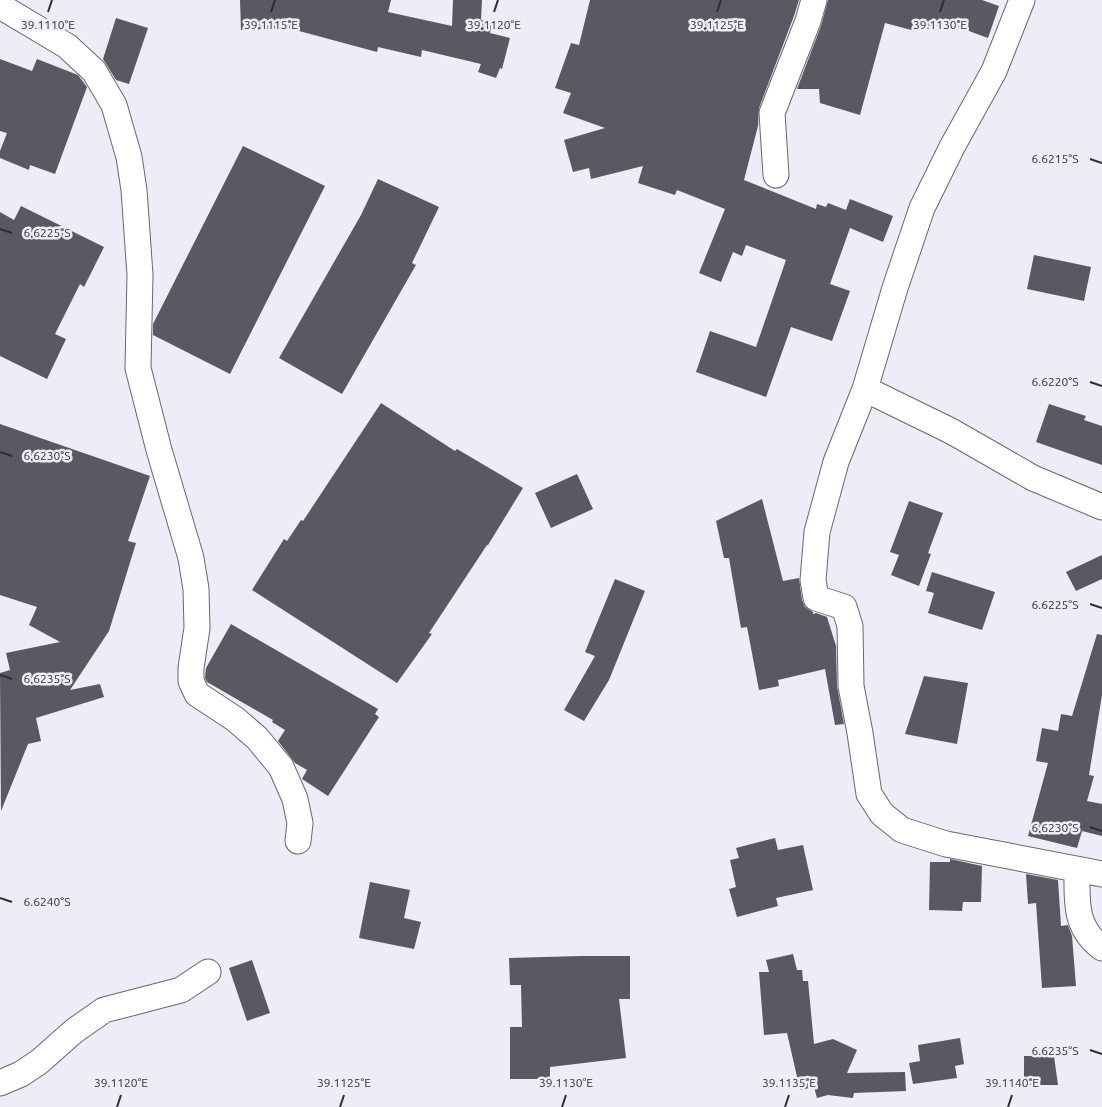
<svg xmlns="http://www.w3.org/2000/svg" width="1102" height="1107" font-family="Ubuntu,sans-serif">
<style>
.building{fill:#5b5862}
.lines{fill:none;stroke-linecap:round;stroke-linejoin:round}
.street-casing{stroke:#696670;stroke-width:27}
.street{stroke:#fff;stroke-width:25}
.ticks{fill:none;stroke:#2e2d31;stroke-width:2}
.ticks-label{font-size:12px;text-anchor:middle;fill:#2e2d31;stroke:#efebf7;stroke-width:5;stroke-linejoin:round;paint-order:stroke}
</style>
<rect width="100%" height="100%" fill="#efebf7"/>
<path class="building" d="M240,0H391L388,12L452,26L453,0H482L481,20L492,22L490,33L510,38L502,69L500,68L496,78L478,72L481,64L422,50L421,57L378,47L377,52L288,28L241,30Z
M590,0H799L794,16L759,108L758,126L744,180L816,209L817,204L826,207L828,203L846,210L850,199L893,216L883,242L850,228L830,284L850,291L832,341L791,327L766,397L696,372L710,331L756,347L786,260L746,245L742,256L733,252L721,282L699,273L725,209L677,190L675,195L638,183L643,166L591,179L589,168L573,172L564,140L605,128L563,113L571,93L555,88L571,43L579,45Z
M828,0H982L999,6L988,38L939,20L935,29L917,22L915,31L885,23L860,115L820,103L819,89H797L821,26Z
M116,18L148,28L129,84L116,80L103,59Z
M0,59L32,71L37,59L78,75L87,87L55,174L30,165L29,170L0,158V151L7,133L0,131Z
M243,146L325,186L230,374L153,335V324Z
M378,179L439,207L412,263L416,265L342,394L279,358L361,215Z
M21,206L104,247L84,287L80,284L55,334L66,339L47,379L0,356V212L14,220Z
M1034,255L1091,267L1084,301L1027,289Z
M381,403L455,451L457,449L523,488L488,545H487L429,633L432,634L397,683L252,590L284,539L287,541L301,520L303,521Z
M1049,404L1086,416L1084,420L1102,426V465L1036,442Z
M0,424L150,476L128,541L136,543L109,631L70,690L100,684L104,697L36,718L41,741L28,744L1,811L0,673L10,670L6,653L60,642L29,625L37,607L0,595Z
M577,474L593,509L551,528L535,493Z
M762,499L783,581L799,578L802,600L805,607L813,612V614L816,613L827,617L836,646L837,686L844,724L835,725L825,669L778,680L779,686L759,690L747,627L741,628L729,558H724L716,521Z
M909,501L943,513L928,553L931,554L919,586L891,575L899,555L890,552Z
M1102,555V579L1076,591L1066,572Z
M932,572L995,592L982,630L928,613L934,593L926,591Z
M615,579L645,591L609,680L584,721L564,710L595,656L585,652Z
M231,624L378,709L375,714L379,717L328,796L302,779L307,770L295,763L278,741L285,730L272,722L273,720L207,682L205,678L206,668Z
M1097,634L1102,635V695L1089,775L1094,776L1087,801L1102,804V836L1082,831L1077,848L1028,836L1048,763L1036,761L1042,728L1058,731L1061,714L1072,716Z
M924,676L968,683L957,744L905,734Z
M775,838L778,850L803,845L813,890L776,898L778,906L737,917L729,889L736,887L730,860L739,858L736,848Z
M950,859L982,866L981,902H963L962,911L929,910L930,862H950Z
M1026,874L1058,880L1061,926L1068,925L1072,936L1076,986L1042,988L1036,903L1028,904Z
M370,882L410,890L404,918L421,922L414,949L359,938Z
M793,954L797,970H802L803,981H808L814,1044L833,1039L857,1050L847,1073L905,1072L906,1091L854,1093L853,1098L828,1095L817,1098L814,1087L800,1090L787,1033L764,1035L759,972H769L766,960Z
M581,956H630V999H619L626,1058L550,1067V1079H510V1027H522L521,985H510L509,958Z
M252,960L270,1013L247,1021L229,968Z
M960,1038L964,1064L955,1066L957,1078L913,1084L909,1063L920,1061L918,1045Z
M1024,1056H1054L1058,1085H1024Z"/>
<g class="lines">
<defs>
<path id="street" d="M1022,0L994,71L952,147L922,208L895,288L865,389L836,462L817,532L813,580L816,598L844,607L850,626L851,686L860,733L869,794L882,814L902,830L946,844L1102,874
M0,6L67,46L94,71L114,105L129,157L134,190L140,275L138,368L159,450L191,558L196,589L197,628L191,668V681L197,694L235,719L257,738L281,767L295,799L300,823L298,841
M776,175L772,113L808,21L814,0
M865,389L951,431L1033,478L1102,507
M1077,870C1077,901 1074,927 1102,948
M0,1083L21,1074L39,1062L74,1031L104,1010L181,990L208,972"/>
</defs>
<use href="#street" class="street-casing"/>
<use href="#street" class="street"/>
</g>
<path class="ticks" d="M48,12L52,0M271,12L275,0M494,12L498,0M717,12L721,0M940,12L944,0M1090,159L1102,163M0,229L12,233M1090,382L1102,386M0,452L12,456M1090,604L1102,608M0,675L12,679M1090,827L1102,831M0,898L12,902M1090,1050L1102,1054M117,1107L121,1095M340,1107L344,1095M562,1107L566,1095M785,1107L789,1095M1008,1107L1012,1095"/>
<g class="ticks-label">
<text x="48" y="29">39.1110°E</text>
<text x="271" y="29">39.1115°E</text>
<text x="494" y="29">39.1120°E</text>
<text x="717" y="29">39.1125°E</text>
<text x="940" y="29">39.1130°E</text>
<text x="1055" y="163">6.6215°S</text>
<text x="47" y="237">6.6225°S</text>
<text x="1055" y="386">6.6220°S</text>
<text x="47" y="460">6.6230°S</text>
<text x="1055" y="609">6.6225°S</text>
<text x="47" y="683">6.6235°S</text>
<text x="1055" y="832">6.6230°S</text>
<text x="47" y="906">6.6240°S</text>
<text x="1055" y="1055">6.6235°S</text>
<text x="121" y="1087">39.1120°E</text>
<text x="344" y="1087">39.1125°E</text>
<text x="566" y="1087">39.1130°E</text>
<text x="789" y="1087">39.1135°E</text>
<text x="1012" y="1087">39.1140°E</text>
</g>
</svg>
